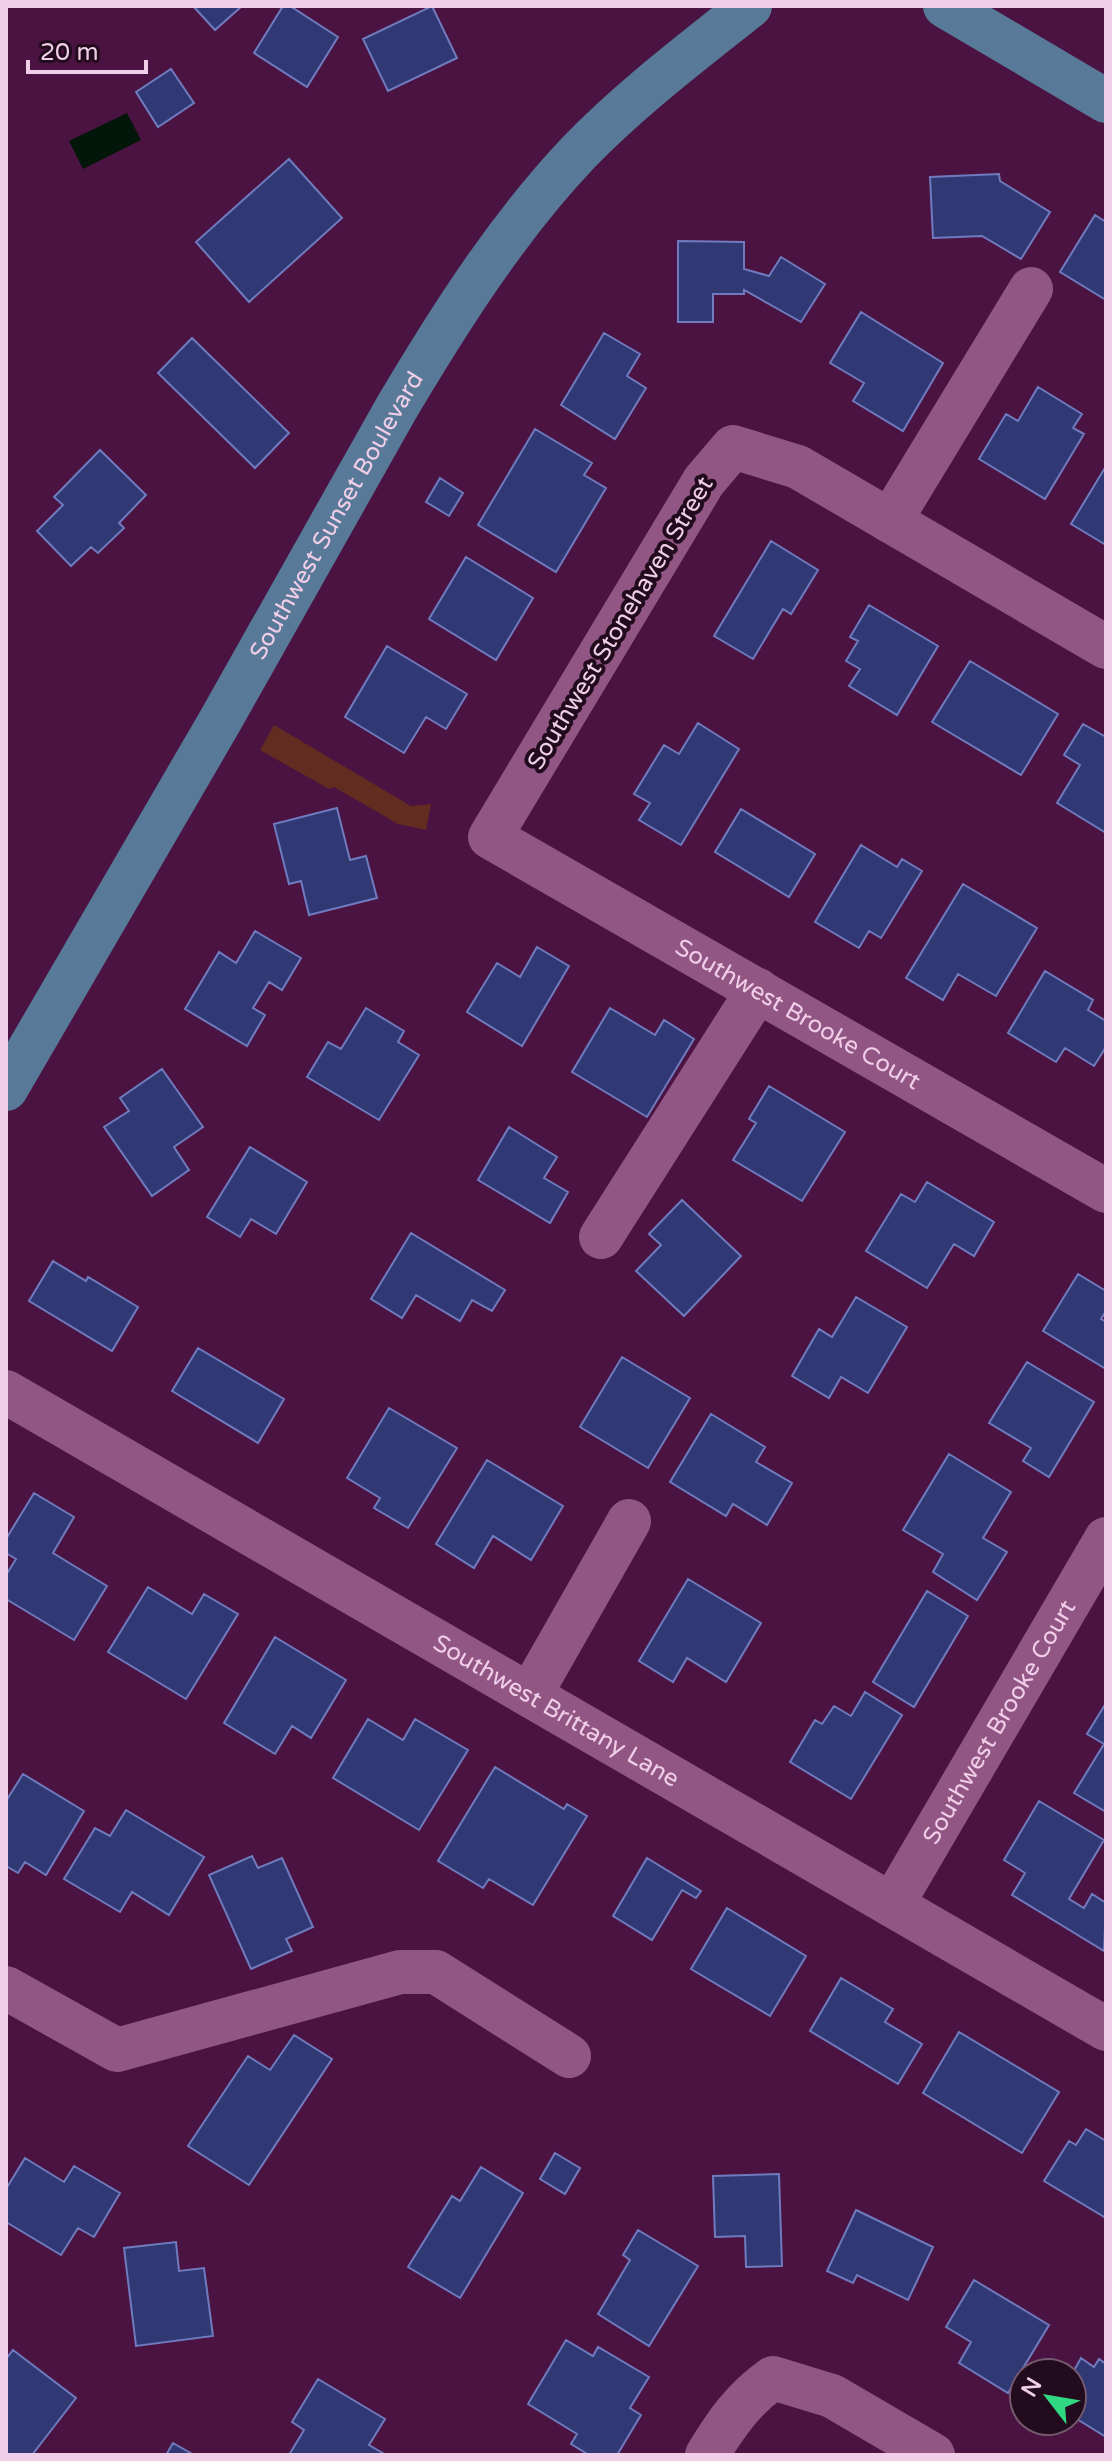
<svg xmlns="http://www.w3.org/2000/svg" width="1112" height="2461" font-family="'Varela Round',sans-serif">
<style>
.green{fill:#622d20}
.water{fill:#021709}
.building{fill:#313975;stroke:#6f7bbe;stroke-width:2}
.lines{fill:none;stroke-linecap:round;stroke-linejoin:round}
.minor{stroke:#925685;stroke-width:44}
.major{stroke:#587998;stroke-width:44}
.labels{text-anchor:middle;stroke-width:8;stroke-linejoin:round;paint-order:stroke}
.street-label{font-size:24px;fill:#f0cee7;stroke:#230b1e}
</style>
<rect width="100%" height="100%" fill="#4a1341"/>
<path class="green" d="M274,725L411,806L431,804L426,830L398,824L334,787L329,789L260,750Z"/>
<path class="water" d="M127,113L141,140L83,169L69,141Z"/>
<path class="building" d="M193,6H242L215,30Z
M283,6H290L338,37L307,87L254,53Z
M432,6L457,58L388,91L363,39Z
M171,69L194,103L158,127L136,92Z
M289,159L342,218L249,302L196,242Z
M999,174L1000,181L1050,212L1021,259L982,236L933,238L930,177Z
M1095,215L1106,222V300L1060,272Z
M678,241L744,242V269L769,276L781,257L825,284L801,322L744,290V294H713V322H678Z
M861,312L943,363L903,431L853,401L864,383L830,363Z
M604,333L640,354L627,376L646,388L615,439L561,405Z
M192,338L289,433L255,468L158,373Z
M1038,387L1082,414L1073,428L1084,434L1045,499L979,459L1006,414L1018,421Z
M535,429L592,463L584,475L606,488L556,572L478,525Z
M100,450L146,495L119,523L124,528L98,553L91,547L71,566L37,531L63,505L54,497Z
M1106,466V545L1071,524Z
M440,478L463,493L449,516L426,502Z
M771,541L818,570L791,614L783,609L753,659L714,636Z
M466,557L533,598L496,660L429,619Z
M869,605L938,646L897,715L849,686L860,669L846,661L858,641L850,637Z
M387,646L467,694L446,729L426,717L404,753L345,717Z
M970,661L1058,714L1021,775L932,722Z
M698,723L739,749L681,845L639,820L650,803L634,794L664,745L679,754Z
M1083,724L1106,737V833L1057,803L1080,765L1064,755Z
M337,808L350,860L366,856L377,898L309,915L301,881L289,884L274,824Z
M741,809L815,854L789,897L715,852Z
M861,845L897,867L902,859L922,871L881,938L869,931L859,948L815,922Z
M963,884L1037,928L996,996L958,974L943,1000L906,978Z
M255,931L301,958L282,990L269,982L253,1008L265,1015L247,1046L185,1009L219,952L236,963Z
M537,947L569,966L522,1046L467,1012L497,963L520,977Z
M1045,971L1093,1000L1088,1010L1106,1021V1047L1094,1066L1065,1048L1056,1062L1008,1033Z
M366,1008L404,1031L398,1042L419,1055L379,1120L307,1077L328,1042L341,1049Z
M610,1008L655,1035L664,1020L694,1039L647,1117L572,1072Z
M162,1069L203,1127L174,1147L189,1170L152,1196L104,1127L129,1111L120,1098Z
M769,1086L845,1132L802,1201L733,1160L756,1123L749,1119Z
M509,1127L557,1157L544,1178L568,1192L550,1223L478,1180Z
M250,1147L307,1182L276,1234L251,1219L240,1237L207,1217Z
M927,1182L994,1222L974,1256L954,1244L927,1288L866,1251L901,1194L915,1202Z
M682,1200L741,1256L684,1316L636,1271L661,1245L649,1234Z
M411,1233L505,1290L492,1311L472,1300L460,1321L416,1295L402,1318L371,1299Z
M53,1261L86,1281L88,1277L138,1307L112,1351L29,1301Z
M1078,1274L1106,1291V1311L1101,1319L1106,1322V1369L1043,1331Z
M856,1297L907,1327L868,1393L841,1377L829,1398L792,1376L819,1329L832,1337Z
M198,1348L284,1399L258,1443L172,1391Z
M622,1357L690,1398L648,1468L580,1427Z
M1027,1362L1094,1402L1049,1477L1023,1461L1031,1448L989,1423Z
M389,1408L457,1448L408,1528L374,1508L380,1498L347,1478Z
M711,1414L765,1447L756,1462L792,1483L767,1525L733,1504L726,1516L670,1482Z
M949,1454L1011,1492L983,1538L1007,1552L977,1600L933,1572L943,1554L903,1530Z
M487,1460L563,1506L531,1560L493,1536L474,1568L436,1544Z
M34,1493L74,1517L53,1553L107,1586L74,1640L6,1599V1575L16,1559L6,1553V1539Z
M688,1579L761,1623L726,1682L687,1658L673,1682L639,1661Z
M148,1587L192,1614L204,1594L238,1614L186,1699L108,1652Z
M927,1591L968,1616L914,1707L873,1682Z
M275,1637L346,1680L311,1738L292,1726L275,1754L224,1723Z
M865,1692L902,1715L851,1799L790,1762L815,1720L822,1724L834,1706L851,1716Z
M1106,1703V1812L1074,1793L1104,1744L1087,1734Z
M368,1719L403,1740L415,1719L468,1750L419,1830L333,1778Z
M495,1767L564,1809L567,1804L587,1816L533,1905L489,1879L483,1888L438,1861Z
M23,1774L84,1811L46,1875L25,1862L18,1873L6,1866V1801Z
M1039,1801L1104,1840L1069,1899L1084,1908L1092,1894L1106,1903L1104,1951L1012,1895L1025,1873L1004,1860Z
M126,1810L204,1857L169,1915L132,1892L120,1912L64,1879L95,1828L110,1836Z
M252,1856L258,1868L282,1858L313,1927L286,1939L292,1951L251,1969L209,1875Z
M647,1858L701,1891L696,1898L682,1890L652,1940L613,1916Z
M727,1908L806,1956L770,2016L691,1969Z
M841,1978L893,2009L885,2022L922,2044L898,2084L810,2031Z
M959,2032L1059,2092L1022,2153L923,2093Z
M294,2035L332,2059L249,2185L188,2146L248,2056L270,2070Z
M1086,2129L1106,2141V2218L1044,2181L1069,2141L1076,2145Z
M555,2153L580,2168L565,2194L540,2179Z
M25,2158L64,2182L74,2166L120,2193L94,2237L78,2228L61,2255L6,2222V2189Z
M481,2167L523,2193L460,2298L408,2267L452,2196L460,2201Z
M779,2174L782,2266L746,2267L745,2236L715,2237L713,2176Z
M856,2210L933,2247L908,2300L857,2275L853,2283L827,2271Z
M638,2230L698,2266L649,2346L598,2314L630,2260L623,2255Z
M176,2242L179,2271L204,2268L213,2336L136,2346L124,2248Z
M974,2280L1049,2325L1008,2393L959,2363L971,2342L946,2327Z
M566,2340L593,2356L598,2347L649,2377L630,2408L641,2415L617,2455H589L571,2444L577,2434L528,2404Z
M13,2350L76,2398L32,2455L6,2454V2359Z
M1081,2358L1094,2367L1099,2359L1106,2364V2437L1072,2416V2374Z
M318,2379L385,2419L369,2445L386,2455H289L304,2430L292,2422Z
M173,2443L194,2455H166Z"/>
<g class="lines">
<g class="minor">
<path d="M890,521L1031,289"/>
<path id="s1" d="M1106,647L798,467L733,447L704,481L490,837L1106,1191"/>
<path d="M601,1237L758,990"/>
<path id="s2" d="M6,1392L1106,2029"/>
<path d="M530,1695L629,1521"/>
<path id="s3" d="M892,1905L1106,1539"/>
<path d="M6,1988L117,2050L400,1972H436L569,2056"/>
<path d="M707,2455C726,2424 743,2399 773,2378L832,2396L933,2455"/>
</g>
<g class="major">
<path d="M945,6L1106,101"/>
<path id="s4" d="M6,1089L220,721L397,407C450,318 507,228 578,153C630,99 691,53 750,6"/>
</g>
</g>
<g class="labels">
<g class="street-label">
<text dy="8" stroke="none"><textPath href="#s4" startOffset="662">Southwest Sunset Boulevard</textPath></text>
<text transform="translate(620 623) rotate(-59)" y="8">Southwest Stonehaven Street</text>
<text dy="8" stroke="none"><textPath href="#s1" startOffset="1240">Southwest Brooke Court</textPath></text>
<text dy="8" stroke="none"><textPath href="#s2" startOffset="636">Southwest Brittany Lane</textPath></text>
<text dy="8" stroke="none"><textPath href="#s3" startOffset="212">Southwest Brooke Court</textPath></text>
</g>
</g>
<rect width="1112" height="2461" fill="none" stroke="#f0cee7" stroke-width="16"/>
<g transform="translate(1048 2397) rotate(301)"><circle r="38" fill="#230b1e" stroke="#75596e" stroke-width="2"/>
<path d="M0-6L14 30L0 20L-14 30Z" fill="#31d882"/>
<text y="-12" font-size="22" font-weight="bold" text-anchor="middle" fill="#f0cee7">N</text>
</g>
<path d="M28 60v12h118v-12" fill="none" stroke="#f0cee7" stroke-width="4"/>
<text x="40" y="60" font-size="24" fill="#f0cee7" stroke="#230b1e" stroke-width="6" paint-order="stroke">20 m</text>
</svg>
